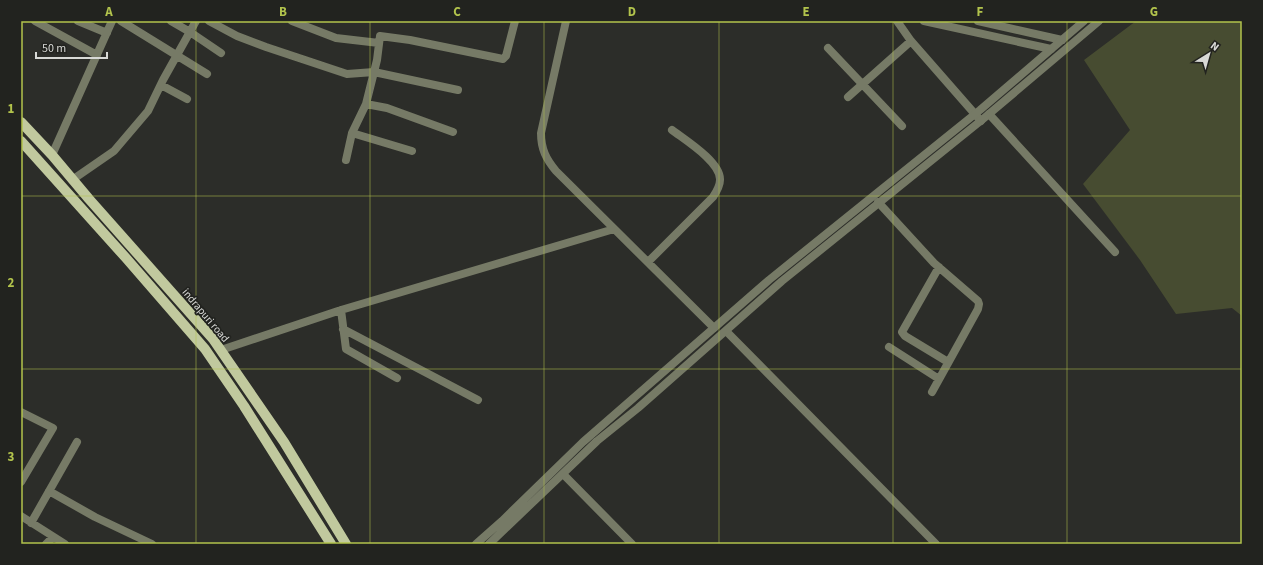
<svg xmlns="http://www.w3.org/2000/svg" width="1263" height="565" font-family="'Source Sans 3',sans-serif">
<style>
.green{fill:#474c31}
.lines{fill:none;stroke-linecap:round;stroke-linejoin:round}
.minor{stroke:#767a66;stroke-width:8}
.tertiary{stroke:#767a66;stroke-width:8}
.primary{stroke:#c1c99e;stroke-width:10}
.grid{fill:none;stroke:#b2c34c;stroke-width:1;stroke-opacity:0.55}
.labels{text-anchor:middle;stroke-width:3.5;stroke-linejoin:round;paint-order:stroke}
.street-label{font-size:11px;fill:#d8d9d6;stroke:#22231f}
.neatline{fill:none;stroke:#b2c34c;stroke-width:1.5}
.grid-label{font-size:13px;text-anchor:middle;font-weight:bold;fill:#b2c34c}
</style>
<rect width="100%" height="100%" fill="#2c2d29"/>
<path class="green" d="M1136,21H1242V316L1232,308L1176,314L1140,260L1083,184L1130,130L1084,60Z"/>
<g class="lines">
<path class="minor" d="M35,21L97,55
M78,21L107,33
M121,21L207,74
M171,21L190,32L221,53
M209,21L237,36L266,47L347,74L374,72L458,90
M292,21L336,38L379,43
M566,21L541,133C541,149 546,159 556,171L714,328
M897,21L911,41L981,121
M924,21L1051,49
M978,21L1062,40
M828,48L902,126
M161,85L187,99
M848,97L911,41
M366,104L387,108L453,132
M989,114L1115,252
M352,133L412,151
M52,155L112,21
M346,160L352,133L366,104L377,60L380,36L410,40L503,59L506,56L515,21
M72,180L114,151L148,111L163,80L196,21
M878,202L934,263L978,301L979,304L978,309L932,392
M648,262L713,197C717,191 720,186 720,180C721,162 685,140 672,130
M939,267L902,332L905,336L948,362
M341,310L346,349L397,378
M343,329L478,400
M726,331L936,544
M889,347L939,379
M221,350L341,310L614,229
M21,412L53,428L21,482
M563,474L632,544
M49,491L95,517L152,544
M21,516L65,544
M31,523L77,442
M46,544L53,537"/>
<path class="tertiary" d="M476,544L502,521L583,442L769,280L980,110L1084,21
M489,544L597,441L638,408L782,281L983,119L1099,21"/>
<path class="primary" d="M21,122L52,155L89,199L213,339L284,442L346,544
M21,141L126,258L205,349L244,406L331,544"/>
</g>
<path class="grid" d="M196,21V544M370,21V544M544,21V544M719,21V544M893,21V544M1067,21V544M21,196H1242M21,369H1242"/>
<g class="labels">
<g class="street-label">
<text transform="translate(206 315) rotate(50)" y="4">indrapuri road</text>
</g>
</g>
<rect width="1263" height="565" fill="none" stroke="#22231f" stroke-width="44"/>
<g transform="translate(1209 54) rotate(37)" stroke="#22231f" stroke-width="3" paint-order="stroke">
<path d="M0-3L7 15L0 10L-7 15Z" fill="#d8d9d6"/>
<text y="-6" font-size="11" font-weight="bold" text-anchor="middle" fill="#d8d9d6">N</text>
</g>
<path d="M36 52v6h71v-6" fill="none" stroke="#d8d9d6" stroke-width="2"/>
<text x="42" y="52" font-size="12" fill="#d8d9d6" stroke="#22231f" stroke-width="3" paint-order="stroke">50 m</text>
<rect x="22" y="22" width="1219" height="521" class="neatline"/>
<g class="grid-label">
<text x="109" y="16">A</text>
<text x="283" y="16">B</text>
<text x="457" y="16">C</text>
<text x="632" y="16">D</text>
<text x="806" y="16">E</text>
<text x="980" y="16">F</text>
<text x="1154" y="16">G</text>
<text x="11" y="113">1</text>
<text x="11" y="287">2</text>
<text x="11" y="461">3</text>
</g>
</svg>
